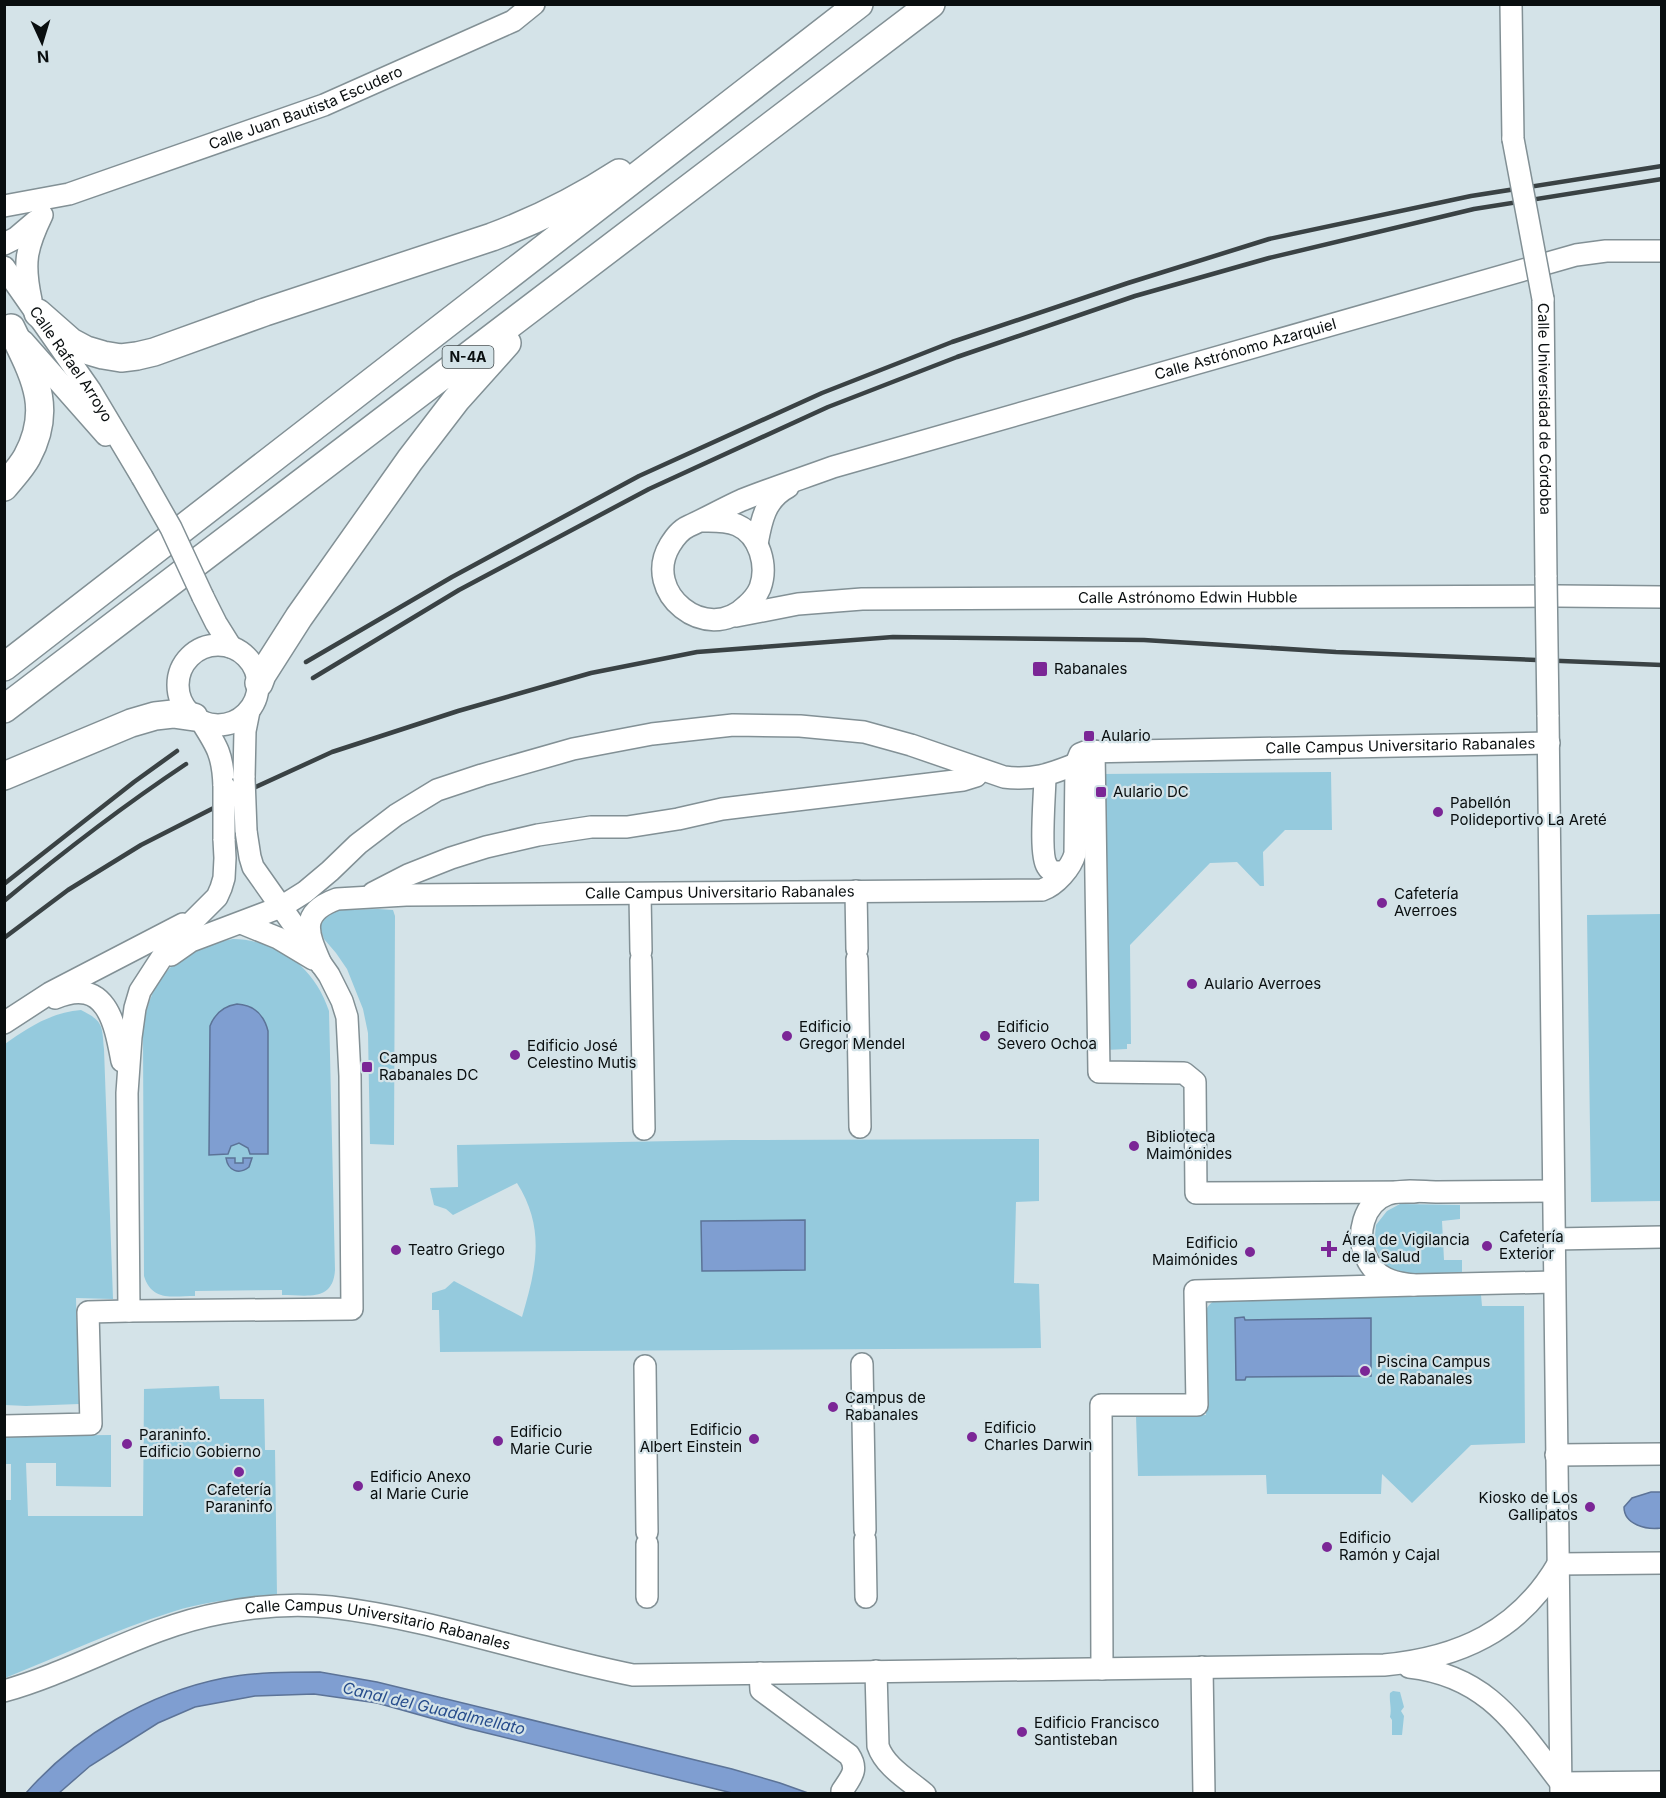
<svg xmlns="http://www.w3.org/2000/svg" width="1666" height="1798" font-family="Inter,sans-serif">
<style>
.green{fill:#95cadd}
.water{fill:#7f9ed1;stroke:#5c7397;stroke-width:1.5}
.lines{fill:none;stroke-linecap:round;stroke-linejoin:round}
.minor-casing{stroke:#829095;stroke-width:24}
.major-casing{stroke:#829095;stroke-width:30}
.minor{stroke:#fff;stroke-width:21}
.major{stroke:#fff;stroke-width:27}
.rail{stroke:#3a4244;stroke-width:4.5}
.minor-bridge-casing{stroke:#829095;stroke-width:24;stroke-linecap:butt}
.minor-bridge{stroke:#fff;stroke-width:21}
.poi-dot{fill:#7b2696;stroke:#d4e3e8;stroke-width:2}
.labels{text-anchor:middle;stroke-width:4.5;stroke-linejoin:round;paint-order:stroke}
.shield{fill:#d4e3e8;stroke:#464e50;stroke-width:1.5}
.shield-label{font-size:14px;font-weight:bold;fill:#090e0f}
.street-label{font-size:15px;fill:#090e0f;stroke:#d4e3e8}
.poi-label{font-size:15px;fill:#090e0f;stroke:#d4e3e8;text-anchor:start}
.water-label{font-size:16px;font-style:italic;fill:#274d8c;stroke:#d4e3e8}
</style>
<rect width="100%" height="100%" fill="#d4e3e8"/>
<path class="green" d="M1331,772L1332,830H1285L1263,852L1264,886H1260L1237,862L1210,863L1130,945L1131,1044H1127V1049L1106,1050L1102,774Z
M378,909L393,910L395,916L394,1145L370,1144L368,1033L363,1009L347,969L336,953L324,939L321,930L320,918L331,910Z
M1661,914V1201L1591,1202L1587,915Z
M233,939C279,940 315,968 329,1011L335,1270C333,1302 307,1295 282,1295V1290L195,1291V1296C173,1296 152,1302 144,1276L143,1031C149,975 180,948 233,939Z
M81,1010C103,1021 102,1025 104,1049L113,1299L76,1298L79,1404L26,1406L5,1405V1044C27,1028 52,1012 81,1010Z
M1039,1139V1201L1016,1202L1014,1283L1039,1284L1041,1348L440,1352L439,1310H432V1293L445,1289L454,1281L522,1317C536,1269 546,1229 517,1183L453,1215L446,1209L434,1205L430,1188L458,1187L457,1145L732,1140Z
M1400,1204L1460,1205V1219L1442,1221L1444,1260H1462V1275L1405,1277L1385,1266L1376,1249L1375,1235L1376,1225L1387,1211Z
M1481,1295L1482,1306H1524L1525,1443L1471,1445L1412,1503L1382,1474L1381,1494H1267L1266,1475L1138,1476L1136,1416L1206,1415L1205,1314C1207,1306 1210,1303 1217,1299Z
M219,1386L220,1399H264L265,1450H275L277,1595C242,1598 206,1601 172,1612C115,1630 60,1656 5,1678L4,1500H11V1464H5V1436L111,1435V1487L56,1486V1463H26L28,1516H143L144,1389Z
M1393,1691L1400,1692L1404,1707L1401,1711L1404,1716L1402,1735H1392V1720L1390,1717C1392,1708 1389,1702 1390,1693Z"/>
<path class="water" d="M237,1004C254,1005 264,1015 268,1031V1154H250L248,1148L239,1143L231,1146L228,1154L209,1155L210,1026C215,1013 224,1006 237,1004Z
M226,1158H235V1163H243V1158H252L249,1167C239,1175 228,1171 226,1158Z
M805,1220V1270L702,1271L701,1221Z
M1244,1317L1245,1320L1371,1318V1376L1246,1377L1245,1380H1236L1235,1318Z
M1651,1492H1661V1528C1647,1530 1624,1525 1624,1507L1632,1498Z
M320,1672L377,1682L732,1769L780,1783L808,1793H732L466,1728L377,1703L314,1694L255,1696L195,1707L158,1723L90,1766L59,1793H26C76,1736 148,1693 224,1678C255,1672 288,1672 320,1672Z"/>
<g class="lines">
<defs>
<g id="minor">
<path d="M1511,4L1513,139"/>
<path id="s1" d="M4,206L69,194L324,105L513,21L534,4"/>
<path d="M4,244L16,238L36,221"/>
<path id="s2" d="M4,267L90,390L142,477"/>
<path id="s3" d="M1543,299L1546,577"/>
<path d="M31,300C23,263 26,248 42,215"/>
<path d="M23,341L106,435"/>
<path id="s4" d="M701,521C713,521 725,520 737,525C760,535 768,566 760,588C757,595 752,601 746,606C707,645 641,593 670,545C675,537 680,530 689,526C707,518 724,508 742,500C772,488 803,478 833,467L1576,255L1606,251H1662"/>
<path d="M757,544C761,521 765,499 788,487"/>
<path d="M203,597L216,623L231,647"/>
<path id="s5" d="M736,616L798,604L862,599L1557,596L1662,597"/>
<circle cx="218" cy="685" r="40"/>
<path d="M1548,715L1561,1794"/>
<path d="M201,721C217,746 223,755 224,786"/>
<path d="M1094,751L1099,1072L1184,1073L1195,1082L1196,1193L1414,1192"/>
<path d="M1045,776C1045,793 1039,854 1047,866C1051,873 1056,872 1064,872"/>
<path d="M244,778L245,731L249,711"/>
<path d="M224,839L225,858L224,878L221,888L217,897L191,923L164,954L140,991L135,1008L131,1037L127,1093L129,1311L352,1309L350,1076L347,1017L342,1001L329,975L253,867L250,857L246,831"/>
<path d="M856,891L857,949"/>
<path d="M373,893L408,875L451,858L486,847L538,835L591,827H627L678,819L722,809L963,780L976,776L978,772L976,768"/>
<path d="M640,894L641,951"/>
<path d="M241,923L278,938L313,959"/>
<path d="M171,955L191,941L281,907L305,892L330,871L358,844L396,815L437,790L482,775L573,749L652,734L733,725L800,726L864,732L911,745L1004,777C1032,781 1051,774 1076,764"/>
<path d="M857,959L860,1127"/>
<path d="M641,960L644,1129"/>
<path id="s6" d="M321,964C308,934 298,913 337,899L406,895L1042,890C1056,885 1071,868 1075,854L1076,764L1080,754L1085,752L1549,743"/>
<path d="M55,998C107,976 115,1024 122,1061"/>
<path d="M4,1023L50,993L183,924"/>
<path d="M1553,1191C1515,1191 1477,1192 1438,1192C1423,1192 1403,1189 1388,1194C1363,1203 1356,1235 1366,1257C1375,1278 1393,1283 1414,1285L1554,1282"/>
<path d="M1554,1239L1662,1237"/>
<path d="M862,1364L865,1530"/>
<path d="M645,1366L647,1532"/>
<path d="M4,1426L91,1424L88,1312L129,1311"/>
<path d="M1556,1455L1662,1454"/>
<path d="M865,1540L866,1597"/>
<path d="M647,1544V1597"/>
<path d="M1202,1667L1204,1794"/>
<path d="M1409,1667C1488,1676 1516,1725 1561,1783L1662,1782"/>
<path d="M1102,1669L1101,1405H1197L1195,1291L1414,1285"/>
<path d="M876,1671L878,1746C885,1767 909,1780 925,1794"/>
<path d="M760,1673L761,1690L849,1755C859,1770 851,1777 842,1791"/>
<path id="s7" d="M4,1691C79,1670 145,1627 222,1613C258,1606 295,1603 331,1607C433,1619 532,1655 633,1675L1384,1665C1459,1658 1519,1631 1558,1564L1662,1563"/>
</g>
<path id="major" d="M38,313L71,342L86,350L103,355L121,358L137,356L154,352L265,312L492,237C537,220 579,199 619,173
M4,487C12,477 21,468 27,457C54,407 33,374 11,328
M4,667L859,4
M259,683L262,675L299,617L410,460L456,400L507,343
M4,709L931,4
M4,776L131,723L155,716L173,714L194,717"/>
</defs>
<use href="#minor" class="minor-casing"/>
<use href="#major" class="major-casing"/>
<use href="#minor" class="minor"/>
<use href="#major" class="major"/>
<path class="rail" d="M306,662L452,577L639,476L822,393L952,342L1128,283L1269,239L1471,196L1662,166
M313,678L459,590L649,489L828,407L957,357L1135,296L1269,258L1474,209L1662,179
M4,884L134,782L177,751
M4,901C63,852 123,806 186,764
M4,938L68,890L141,845L247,791L332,752L458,711L591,673L697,652L893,637L1144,640L1336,652L1662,665"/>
<defs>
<path id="minor-bridge" d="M1513,139L1543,299
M142,477L171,528L203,597
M1546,577L1548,715
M244,778L246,831
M224,786V839"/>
</defs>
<use href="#minor-bridge" class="minor-bridge-casing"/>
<use href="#minor-bridge" class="minor-bridge"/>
</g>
<g class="poi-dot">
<rect x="1032" y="661" width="16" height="16" rx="3"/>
<rect x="1083" y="730" width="12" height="12" rx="3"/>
<rect x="1095" y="786" width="12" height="12" rx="3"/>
<circle cx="1438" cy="812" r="6"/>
<circle cx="1382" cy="903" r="6"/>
<circle cx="1192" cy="984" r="6"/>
<circle cx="787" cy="1036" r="6"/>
<circle cx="985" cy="1036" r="6"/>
<circle cx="515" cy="1055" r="6"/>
<rect x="361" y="1061" width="12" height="12" rx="3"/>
<circle cx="1134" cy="1146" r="6"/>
<circle cx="1487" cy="1246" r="6"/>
<path d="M1326 1240h6v6h6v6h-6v6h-6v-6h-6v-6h6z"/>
<circle cx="396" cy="1250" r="6"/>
<circle cx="1250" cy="1252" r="6"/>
<circle cx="1365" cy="1371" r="6"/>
<circle cx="833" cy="1407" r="6"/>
<circle cx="972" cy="1437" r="6"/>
<circle cx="754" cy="1439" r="6"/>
<circle cx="498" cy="1441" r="6"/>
<circle cx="127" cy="1444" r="6"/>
<circle cx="239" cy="1472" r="6"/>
<circle cx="358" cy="1486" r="6"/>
<circle cx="1590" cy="1507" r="6"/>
<circle cx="1327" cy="1547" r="6"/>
<circle cx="1022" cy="1732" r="6"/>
</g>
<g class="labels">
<rect class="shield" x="442.5" y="346" width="51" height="22" rx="4.5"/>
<g class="shield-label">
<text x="468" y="362">N-4A</text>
</g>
<g class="street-label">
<text dy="5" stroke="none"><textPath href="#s1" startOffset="318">Calle Juan Bautista Escudero</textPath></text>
<text dy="5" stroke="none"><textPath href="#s4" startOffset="885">Calle Astrónomo Azarquiel</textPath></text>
<text dy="5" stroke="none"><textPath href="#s2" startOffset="118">Calle Rafael Arroyo</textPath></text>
<text dy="5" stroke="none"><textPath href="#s3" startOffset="110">Calle Universidad de Córdoba</textPath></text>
<text dy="5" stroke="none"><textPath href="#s5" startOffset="453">Calle Astrónomo Edwin Hubble</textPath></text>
<text dy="5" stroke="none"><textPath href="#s6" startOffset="1258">Calle Campus Universitario Rabanales</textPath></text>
<text dy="5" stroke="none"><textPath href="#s6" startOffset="464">Calle Campus Universitario Rabanales</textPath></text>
<text dy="5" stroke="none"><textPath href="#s7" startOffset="390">Calle Campus Universitario Rabanales</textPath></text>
</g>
<g class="poi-label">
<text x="1054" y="674">Rabanales</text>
<text x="1101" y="741">Aulario</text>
<text x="1113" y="797">Aulario DC</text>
<text x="1450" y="808">Pabellón<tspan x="1450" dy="17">Polideportivo La Areté</tspan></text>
<text x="1394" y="899">Cafetería<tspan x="1394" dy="17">Averroes</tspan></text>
<text x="1204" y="989">Aulario Averroes</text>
<text x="799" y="1032">Edificio<tspan x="799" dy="17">Gregor Mendel</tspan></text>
<text x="997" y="1032">Edificio<tspan x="997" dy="17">Severo Ochoa</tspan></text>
<text x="527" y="1051">Edificio José<tspan x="527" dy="17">Celestino Mutis</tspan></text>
<text x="379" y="1063">Campus<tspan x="379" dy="17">Rabanales DC</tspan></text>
<text x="1146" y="1142">Biblioteca<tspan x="1146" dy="17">Maimónides</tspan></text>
<text x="1499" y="1242">Cafetería<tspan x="1499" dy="17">Exterior</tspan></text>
<text x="1342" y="1245">Área de Vigilancia<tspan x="1342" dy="17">de la Salud</tspan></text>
<text x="1238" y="1248" text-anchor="end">Edificio<tspan x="1238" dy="17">Maimónides</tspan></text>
<text x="408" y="1255">Teatro Griego</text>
<text x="1377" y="1367">Piscina Campus<tspan x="1377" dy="17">de Rabanales</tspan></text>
<text x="845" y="1403">Campus de<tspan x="845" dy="17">Rabanales</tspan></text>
<text x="984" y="1433">Edificio<tspan x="984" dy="17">Charles Darwin</tspan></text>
<text x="742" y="1435" text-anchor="end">Edificio<tspan x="742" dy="17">Albert Einstein</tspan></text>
<text x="510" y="1437">Edificio<tspan x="510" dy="17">Marie Curie</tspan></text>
<text x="139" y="1440">Paraninfo.<tspan x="139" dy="17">Edificio Gobierno</tspan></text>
<text x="370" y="1482">Edificio Anexo<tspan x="370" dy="17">al Marie Curie</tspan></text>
<text x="239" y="1495" text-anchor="middle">Cafetería<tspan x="239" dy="17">Paraninfo</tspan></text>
<text x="1578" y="1503" text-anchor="end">Kiosko de Los<tspan x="1578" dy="17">Gallipatos</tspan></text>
<text x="1339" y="1543">Edificio<tspan x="1339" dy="17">Ramón y Cajal</tspan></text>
<text x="1034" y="1728">Edificio Francisco<tspan x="1034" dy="17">Santisteban</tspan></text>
</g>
<g class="water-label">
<text transform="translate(434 1708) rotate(13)" y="6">Canal del Guadalmellato</text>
</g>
</g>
<rect width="1666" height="1798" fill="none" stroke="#090e0f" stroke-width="12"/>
<g transform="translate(42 42) rotate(176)" stroke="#d4e3e8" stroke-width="4.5" paint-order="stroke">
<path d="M0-4.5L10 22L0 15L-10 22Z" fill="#090e0f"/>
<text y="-9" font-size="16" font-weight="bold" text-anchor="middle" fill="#090e0f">N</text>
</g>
</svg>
